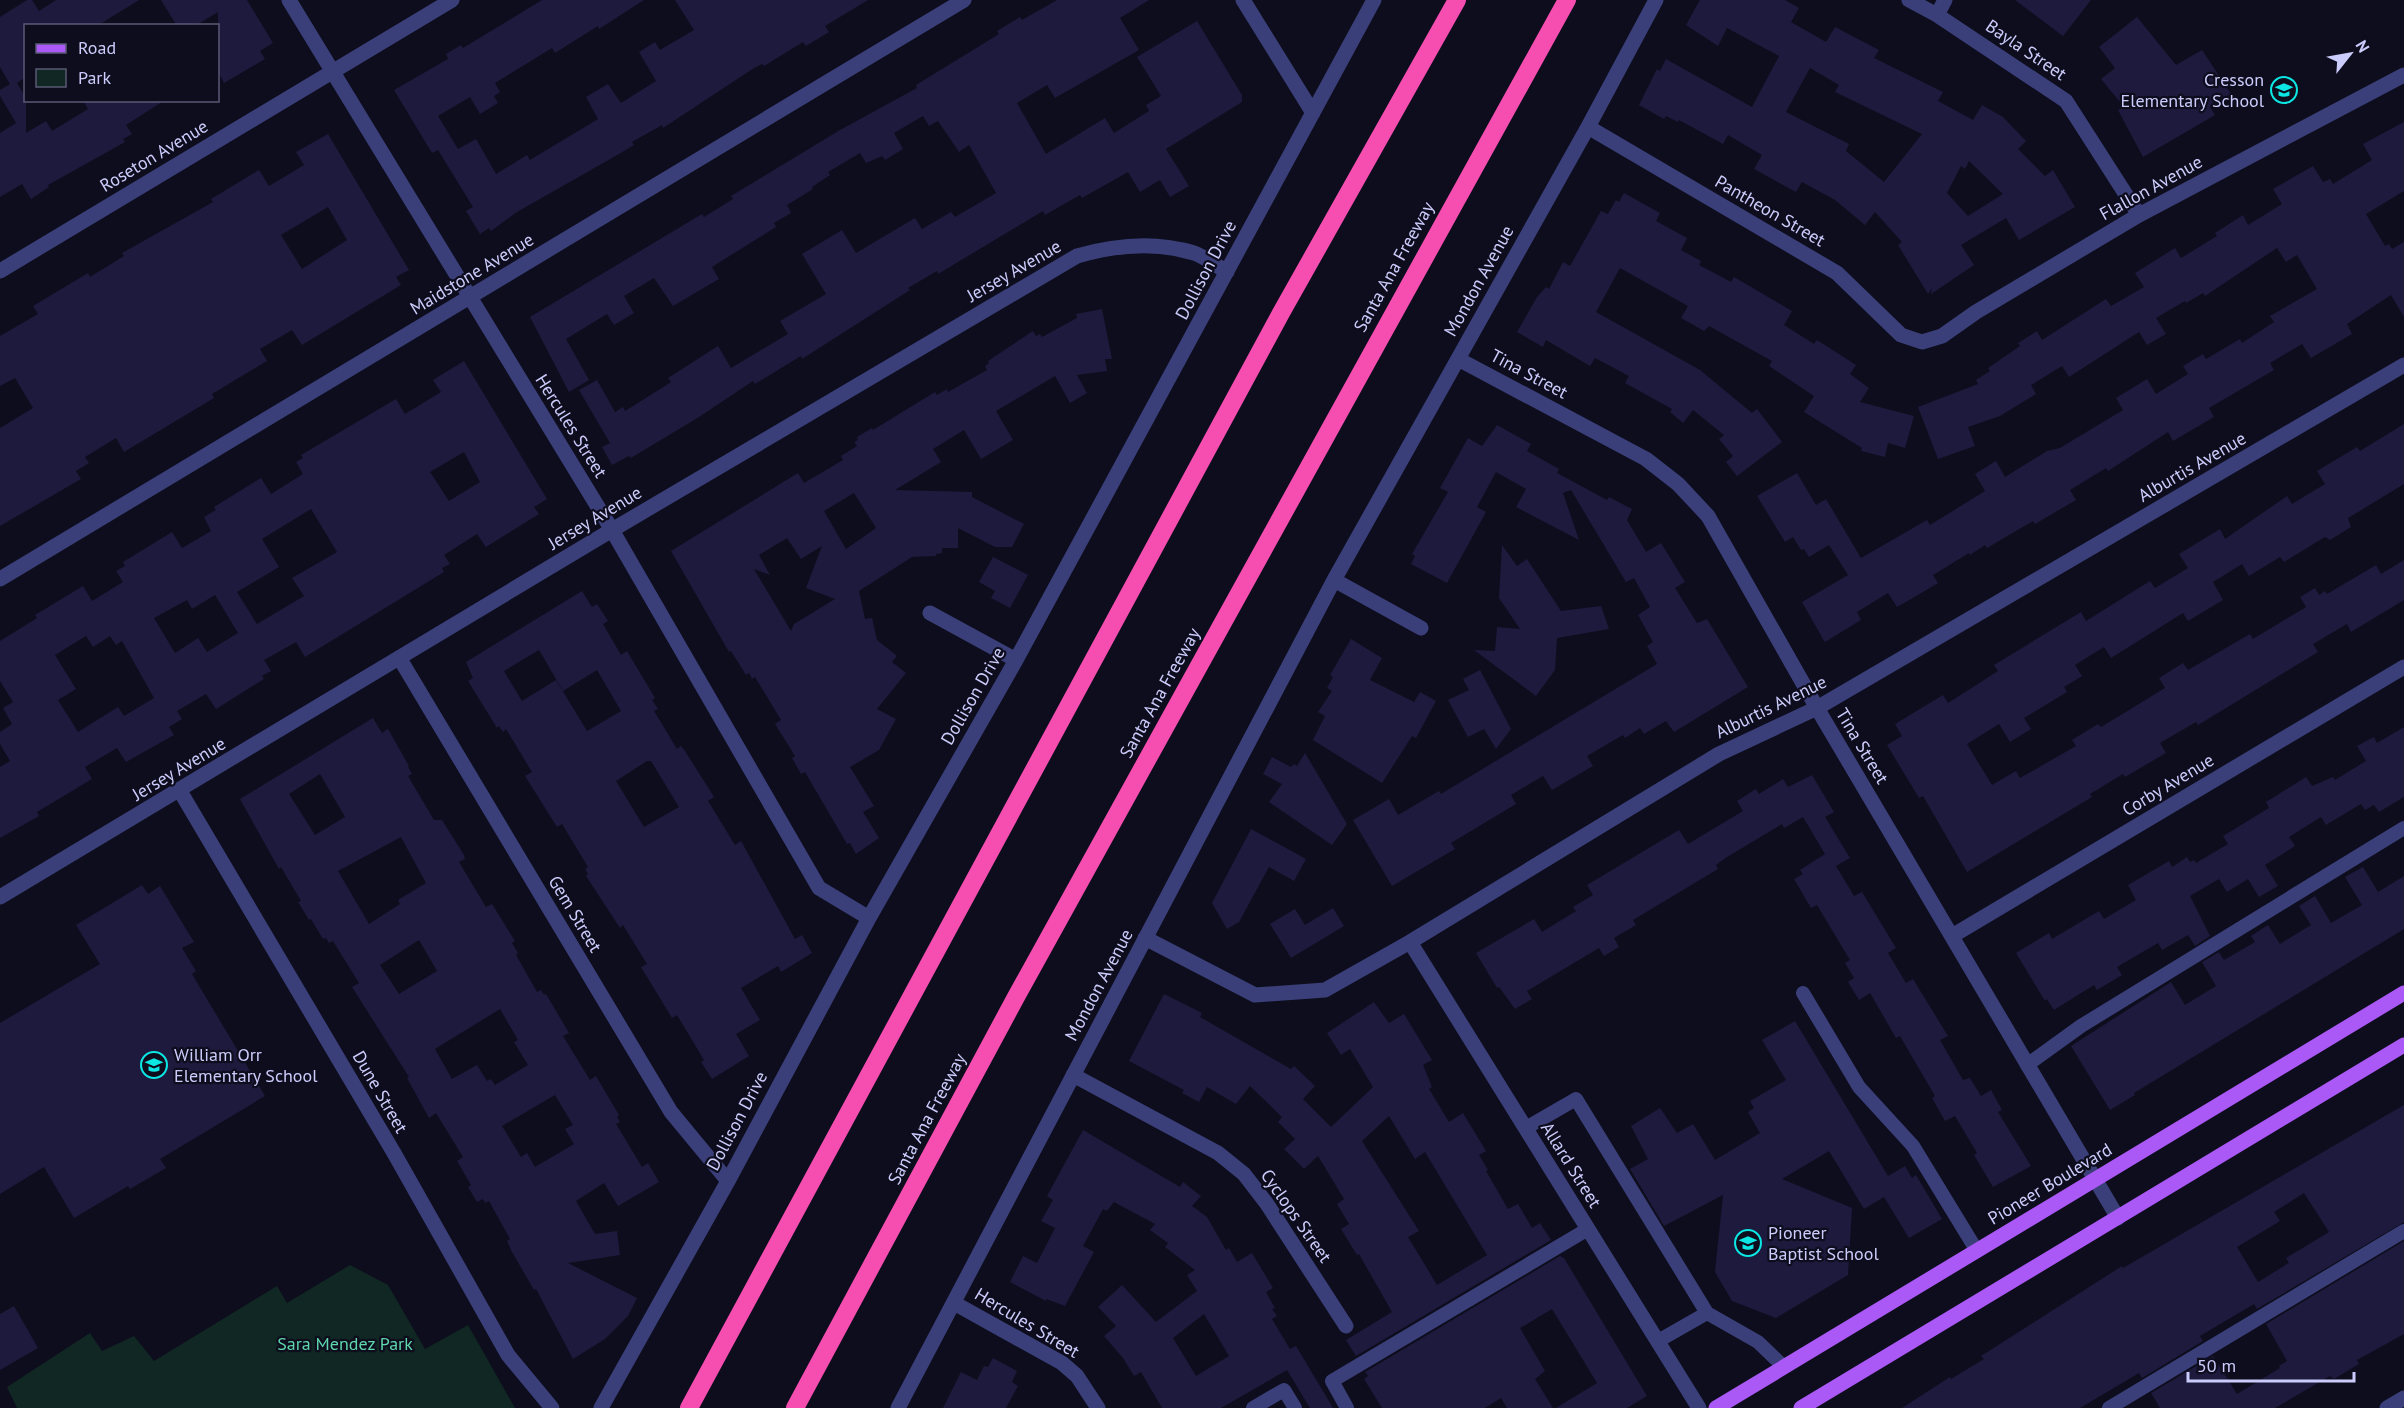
<svg xmlns="http://www.w3.org/2000/svg" width="2404" height="1408" font-family="'PT Sans',sans-serif">
<style>
.green{fill:#102723}
.building{fill:#1d1a3d;fill-rule:evenodd}
.lines{fill:none;stroke-linecap:round;stroke-linejoin:round}
.service{stroke:#3a3f79;stroke-width:14}
.minor{stroke:#3a3f79;stroke-width:15}
.primary{stroke:#aa59f6;stroke-width:15}
.motorway{stroke:#f54eb0;stroke-width:18}
.labels{text-anchor:middle;stroke-width:4.5;stroke-linejoin:round;paint-order:stroke}
.street-label{font-size:18px;fill:#ccccfc;stroke:#0e0d1d}
.poi-label{font-size:18px;fill:#ccccfc;stroke:#0e0d1d;text-anchor:start}
.park-label{font-size:18px;fill:#5dd7ab;stroke:#0e0d1d}
</style>
<rect width="100%" height="100%" fill="#0e0d1d"/>
<path class="green" d="M350,1265L388,1285L425,1349L468,1325L515,1408H17L7,1387L90,1333L102,1351L134,1336L154,1361L277,1286L287,1303Z"/>
<path class="building" d="M27,0H32L39,11L56,0H139L97,26H26V77L17,83L26,98V133L46,121L52,131L88,109L83,100H165L126,125L132,134L123,139L125,142L48,185L49,187L31,199L22,184L0,197V133L16,123L0,96V90L10,84L0,67V17Z
M161,0H247L273,43L260,51L265,59L224,83L218,71V12L195,26H177Z
M542,0H644L599,29L598,26L555,53L552,48L495,83L500,92L494,96L498,103L480,114L470,97L438,116L458,149L476,139L496,174L527,155L530,160L598,119L586,97L608,84L621,103L656,81L639,52L655,42L660,50L694,30L675,0H868L825,26L829,32L806,46L803,42L764,66L762,64L754,68L663,128L662,125L632,142L634,145L619,154L517,212L491,231L489,228L480,234L466,211L473,207L438,150L432,153L394,90L448,59L446,54L461,45L463,48Z
M1057,0H1149L1120,18L1139,50L1055,98L1047,85L1017,103L1046,154L1105,118L1114,133L1149,111L1146,105L1161,96L1137,57L1197,21L1242,95V102L1166,149L1189,186L1170,197L1160,180L1140,192L1128,172L1082,198L1080,195L1045,215L1043,211L938,274L937,271L908,288L910,290L802,359L801,356L755,384L753,381L699,417L631,458L629,456L612,465L602,447L610,443L579,390L597,380L615,412L623,407L625,411L665,386L671,382L668,378L718,346L731,368L788,334L780,321L826,294L802,254L842,230L856,253L915,218L922,229L951,212L955,217L996,193L969,145L959,152L938,121L929,126L923,116L894,133L903,149L885,160L882,156L866,163L860,153L828,172L830,175L812,187L813,189L787,205L791,213L774,223L776,227L712,267L719,279L673,306L654,278L624,296L634,313L614,325L607,314L566,339L589,380L569,392L530,317L702,214L704,217L733,199L731,196L840,130L917,88L916,85L999,34L997,31L1020,17L1022,20Z
M1700,0H1785L1799,8L1791,22L1826,42L1835,27L1879,50L1874,58L1943,92L1938,101L1973,120L1982,105L2003,117L2026,141L2018,149L2045,176L2053,170L2075,207L2019,240L2006,218L1961,245L1974,265L1931,294L1932,288L1928,294L1898,245L1902,242L1875,212L1865,225L1835,200L1802,182L1796,192L1754,169L1762,155L1728,135L1723,144L1679,120L1678,122L1666,116L1664,119L1639,105L1657,69L1660,71L1666,59L1752,107L1779,56L1727,28L1718,46L1686,25ZM1810,68L1839,85L1835,92L1922,134L1884,182L1846,151L1849,144L1786,112ZM1969,161L2003,194L1968,216L1947,193L1961,166L1965,169Z
M2015,0H2091L2063,36Z
M2137,17L2176,65L2202,50L2231,94L2210,107L2215,115L2143,157L2118,110L2124,107L2101,79L2115,68L2099,47Z
M2404,122V191L2366,214L2385,246L2389,244L2392,249L2404,242V317L2391,295L2347,324L2352,334L2311,358L2302,344L2270,363L2274,370L2209,408L2214,417L2173,441L2168,432L2108,471L2106,468L2070,490L2076,500L2035,524L2033,521L1987,548L1985,545L1970,555L1969,553L1933,575L1938,583L1918,595L1897,607L1888,593L1857,612L1861,620L1825,642L1823,639L1802,602L1848,575L1829,545L1809,557L1804,549L1801,550L1793,537L1785,542L1757,496L1797,473L1816,505L1826,499L1861,558L1927,520L1930,525L1985,491L1975,474L1996,461L2005,477L2047,451L2060,448L2123,410L2116,398L2147,379L2156,394L2188,374L2183,366L2203,354L2206,359L2240,339L2242,343L2274,322L2270,316L2317,289L2297,255L2286,262L2277,248L2205,296L2203,293L2186,303L2185,301L2156,318L2166,334L2147,345L2139,332L2069,377L2062,366L2031,385L2036,394L2000,416L1968,427L1975,446L1938,459L1918,407L1978,384L1976,380L1990,371L1988,368L2020,346L2018,343L2037,331L2042,340L2106,299L2111,306L2144,287L2135,273L2175,248L2181,258L2217,236L2215,233L2243,215L2248,225L2282,204L2273,189L2313,166L2323,182L2330,179L2333,184L2372,160L2363,144Z
M328,134L409,270L396,277L401,285L302,345L292,330L260,349L267,361L212,394L214,398L124,452L116,438L85,457L89,463L76,471L81,479L0,526V428L33,408L15,378L0,386V336L38,314L33,306L88,273L90,277L124,256L122,253L213,202L211,199L259,170L269,186L304,165L296,152ZM328,207L347,240L302,269L281,235Z
M1624,193L1660,213L1656,221L1687,238L1681,250L1701,261L1699,265L1731,282L1734,277L1792,311L1784,325L1814,344L1817,340L1856,365L1850,374L1869,388L1860,402L1914,416L1905,448L1888,443L1885,457L1861,451L1862,448L1804,412L1814,396L1769,366L1772,361L1709,326L1704,331L1681,318L1688,306L1620,268L1596,312L1700,370L1752,413L1757,409L1782,442L1737,476L1726,462L1733,456L1719,439L1724,435L1693,410L1683,423L1670,412L1672,409L1625,383L1629,376L1595,358L1590,366L1546,340L1543,347L1517,332L1537,297L1546,287L1549,289L1563,262L1570,266L1601,211L1608,214L1616,200L1619,202Z
M1102,309L1112,359H1105L1107,371L1077,375L1087,393L1070,403L1055,376L996,411L1013,440L981,459L964,430L933,449L941,462L895,490L972,492V497L1024,524L1012,547H995L958,528V548H942V553L936,554V556L912,557L859,591L865,619L872,618L877,640L897,656L892,662L906,673L877,709L896,719L879,750L850,767L874,806L863,812L879,838L856,854L850,843L847,844L805,772L801,774L792,758L795,756L775,724L781,720L755,677L752,679L749,673L746,675L731,651L729,652L671,551L798,473L804,483L843,460L841,456L857,446L854,442L858,440L857,437L872,428L873,430L935,392L937,395L947,389L948,392L987,370L985,366L989,363L988,361L1033,331L1036,336L1040,334L1042,337L1077,318L1076,314ZM854,493L876,528L846,549L824,511ZM787,538L801,559L822,546L806,588L835,599L794,624L791,631L754,569L770,575L759,555Z
M464,361L547,499L534,507L539,514L486,547L477,534L444,555L450,564L442,568L444,572L305,657L296,642L264,660L271,671L262,676L264,679L216,709L206,694L177,711L182,719L169,727L174,735L126,762L117,748L85,767L92,779L37,812L39,816L0,838V767L10,761L0,744V732L12,724L3,708L13,702L0,681V641L37,618L35,615L83,586L92,601L123,582L116,571L125,566L123,562L172,532L182,548L211,531L204,517L216,510L214,507L261,478L271,494L303,474L296,462L303,458L301,455L396,399L405,414L441,392L433,380ZM464,452L480,482L449,501L430,472ZM311,509L337,552L292,578L304,596L257,624L237,592L279,567L262,539ZM215,595L238,633L207,652L198,638L175,653L154,618L187,600L192,609ZM86,636L93,647L110,636L116,645L122,641L154,698L124,716L118,707L78,732L58,700L76,689L55,655Z
M2404,424V484L2348,518L2351,527L2330,540L2325,537L2284,562L2280,557L2249,576L2242,564L2213,582L2223,600L2188,621L2183,613L2111,658L2104,647L2075,665L2082,676L2064,687L2067,692L2024,718L2031,729L2010,742L1999,724L1967,744L1992,785L2016,771L2020,778L2076,746L2072,740L2098,724L2101,727L2165,688L2159,678L2183,663L2188,670L2250,634L2253,639L2306,607L2300,597L2315,588L2319,595L2325,591L2327,594L2376,565L2381,574L2404,560V600L2351,632L2347,624L2313,644L2318,652L2198,725L2196,722L2160,743L2166,753L2125,777L2123,774L2090,794L2092,797L1967,872L1923,796L1919,798L1887,745L1902,736L1895,724L1943,695L1948,703L1998,671L1994,665L2081,612L2086,621L2150,581L2155,588L2188,568L2179,554L2220,529L2225,539L2287,496L2292,504L2325,484L2317,471L2357,447L2360,451Z
M1497,425L1531,444L1527,451L1559,469L1557,473L1607,500L1609,497L1632,509L1627,520L1646,552L1661,543L1685,582L1675,588L1697,623L1707,619L1748,687L1674,732L1666,721L1644,734L1640,728L1625,738L1623,735L1587,756L1593,766L1552,790L1543,776L1511,795L1516,804L1451,843L1455,849L1392,886L1353,820L1389,799L1398,815L1439,791L1441,794L1657,664L1647,646L1653,642L1638,615L1650,607L1634,578L1626,582L1571,490L1563,493L1579,540L1516,507L1526,489L1496,472L1477,507L1486,512L1447,583L1411,564L1415,556L1412,554L1448,492L1440,488L1468,438L1482,446Z
M1502,545L1517,566L1527,559L1561,611L1601,606L1609,629L1557,638L1555,670L1536,696L1474,650L1495,651L1497,627L1520,629L1499,598Z
M993,557L1028,575L1010,608L991,598L995,591L979,582Z
M582,591L592,607L597,604L608,621L603,624L621,655L627,651L655,698L652,700L658,709L654,711L677,749L681,746L685,751L714,797L708,801L735,845L741,841L795,939L802,935L812,953L781,972L778,966L741,988L760,1020L736,1034L749,1056L712,1079L701,1062L704,1060L677,1015L672,1018L641,967L647,964L623,925L620,928L586,876L588,874L585,869L588,867L562,824L557,827L525,776L532,772L506,729L503,732L499,726L497,728L468,681L473,678L466,662ZM539,650L563,691L597,670L621,711L587,731L556,680L522,701L504,671ZM647,761H651L679,807L644,827L616,781Z
M1351,639L1382,658L1370,680L1414,702L1420,692L1436,701L1416,738L1412,736L1382,783L1313,740L1325,716L1318,712L1332,691L1327,688L1333,677L1330,675Z
M1480,670L1511,729L1496,749L1484,729L1468,737L1448,700L1469,690L1463,679Z
M373,718L382,733L388,729L409,766L408,767L412,774L408,776L434,820H442L464,855L465,859L459,862L486,907L492,904L515,941L512,943L518,953L516,955L537,992L541,990L544,995L546,994L569,1033L563,1036L590,1080L596,1076L619,1115L617,1117L620,1122L616,1124L642,1167L648,1163L659,1182L618,1206L604,1183L576,1201L595,1234L617,1231L620,1255L568,1263L637,1298L628,1316L605,1339L573,1359L536,1289L534,1290L512,1252L507,1241L510,1239L489,1201L485,1203L483,1199L477,1202L468,1187L471,1185L457,1161L463,1157L436,1113L429,1118L407,1078L409,1077L352,987L359,983L333,941L329,943L326,938L323,939L311,919L309,920L298,902L301,901L281,867L279,869L240,799ZM320,774L345,817L315,835L289,794ZM401,837L426,883L398,900L400,904L369,924L338,871ZM419,940L437,971L399,994L380,965ZM500,1009L518,1040L514,1042L528,1065L495,1085L491,1079L487,1081L477,1065L452,1079L435,1049ZM555,1095L573,1125L565,1129L574,1144L535,1167L527,1153L521,1157L502,1126Z
M2404,727V797L2379,812L2374,805L2365,810L2361,804L2326,825L2321,817L2289,837L2295,846L2265,865L2278,886L2259,897L2248,879L2227,892L2219,879L2190,896L2210,936L2195,946L2188,935L2162,950L2158,943L2117,967L2122,975L2097,990L2094,985L2054,1010L2047,999L2045,1001L2016,953L2049,933L2052,939L2099,911L2104,919L2136,900L2128,885L2169,861L2172,867L2187,857L2190,862L2194,860L2196,863L2228,844L2223,836L2269,808L2266,802L2306,777L2312,786L2333,777L2335,780L2366,761L2357,746L2374,737L2377,743Z
M1305,753L1347,824L1332,845L1269,802L1282,784L1263,774L1272,757L1291,767L1294,764L1297,766Z
M1812,775L1834,812L1825,817L1850,858L1836,866L1854,896L1862,892L1896,948L1888,953L1906,983L1913,979L1948,1036L1940,1040L1963,1080L1970,1078L1981,1096L1991,1090L2002,1110L1998,1112L2031,1166L1993,1187L1974,1155L1977,1153L1955,1116L1945,1121L1932,1098L1935,1096L1900,1036L1896,1038L1870,993L1859,1000L1848,982L1854,978L1845,963L1850,960L1817,905L1811,908L1794,879L1803,874L1800,870L1825,854L1803,817L1784,828L1782,824L1727,857L1716,865L1718,869L1633,920L1636,925L1614,938L1619,947L1604,956L1599,948L1527,991L1532,999L1515,1009L1499,987L1497,988L1476,953L1534,919L1542,932L1576,911L1573,907L1593,895L1587,885L1679,830L1688,844L1743,811L1737,801L1756,789L1759,794L1783,779L1788,787Z
M1251,829L1306,859L1294,881L1269,867L1239,922L1227,929L1212,903Z
M2363,867L2378,892L2404,876V929L2134,1093L2135,1095L2110,1110L2071,1046L2171,982L2185,1005L2216,986L2202,962L2219,952L2224,960L2255,942L2251,936L2268,925L2280,944L2311,925L2299,906L2315,896L2331,923L2362,905L2345,877Z
M142,885L148,894L160,886L194,942L182,948L196,971L192,974L265,1096L160,1159L166,1168L130,1189L128,1186L74,1218L44,1167L0,1194V1023L100,964L76,925Z
M1333,908L1344,926L1291,958L1270,924L1295,909L1305,925Z
M1164,994L1202,1013L1200,1017L1291,1069L1294,1066L1315,1086L1303,1099L1331,1127L1373,1087L1350,1049L1341,1055L1327,1033L1374,1002L1389,1023L1404,1014L1432,1060L1423,1065L1432,1087L1429,1089L1449,1122L1463,1113L1486,1151L1479,1155L1488,1170L1486,1171L1508,1209L1518,1204L1532,1228L1540,1223L1551,1240L1356,1356L1346,1340L1392,1312L1359,1254L1357,1255L1341,1229L1349,1224L1337,1204L1344,1199L1318,1156L1304,1169L1284,1149L1295,1139L1278,1122L1282,1117L1250,1086L1236,1104L1207,1087L1199,1102L1182,1093L1184,1090L1129,1061ZM1389,1116L1415,1159L1425,1152L1487,1255L1437,1285L1408,1237L1419,1231L1362,1141Z
M1795,1021L1888,1176L1905,1166L1912,1178L1916,1175L1942,1219L1909,1238L1884,1197L1864,1209L1829,1151L1782,1179L1852,1208L1848,1275L1776,1318L1732,1301L1715,1272L1723,1195L1664,1226L1630,1169L1648,1159L1631,1126L1660,1108L1677,1133L1693,1124L1715,1160L1760,1133L1748,1112L1754,1108L1750,1101L1786,1080L1762,1040Z
M2404,1105V1222L2257,1309L2254,1304L2200,1336L2203,1341L2142,1378L2139,1373L2080,1408H1902L1950,1377L1951,1379L1984,1359L1981,1356L2122,1266L2123,1268ZM2304,1193L2329,1232L2286,1258L2289,1263L2258,1282L2237,1247L2280,1221L2274,1212Z
M1083,1130L1180,1187L1183,1182L1201,1196L1192,1206L1207,1217L1226,1250L1229,1248L1237,1262L1252,1253L1273,1288L1266,1292L1275,1308L1272,1309L1277,1316L1272,1319L1290,1349L1296,1346L1333,1408H1310L1287,1370L1221,1408H1162L1141,1372L1134,1376L1123,1358L1104,1336L1116,1326L1098,1307L1122,1285L1156,1322L1197,1291L1187,1275L1195,1270L1165,1247L1168,1243L1150,1230L1155,1224L1114,1202L1107,1211L1103,1209L1083,1246L1094,1252L1065,1306L1046,1299V1301L1010,1282L1023,1256L1037,1263L1055,1228L1041,1221L1053,1200L1047,1196ZM1204,1314L1229,1356L1196,1376L1173,1338Z
M2404,1241V1334L2357,1360L2359,1364L2334,1379L2330,1376L2275,1408H2160L2151,1393L2213,1356L2237,1394L2280,1368L2279,1366L2287,1361L2266,1324Z
M1560,1256L1564,1258L1647,1396L1627,1408H1556L1597,1383L1552,1309L1520,1328L1545,1371L1535,1379L1553,1408H1507L1501,1398L1485,1408H1382L1364,1379L1368,1376L1365,1372Z
M14,1306L38,1348L0,1370V1314Z
M993,1358L1017,1371L1012,1382L1018,1386L1006,1408H943L961,1372L977,1380L984,1366L988,1367Z"/>
<g class="lines">
<path class="service" d="M1803,993L1859,1087L1913,1146L1977,1251
M2027,1065L2081,1026L2404,828
M1526,1128L1576,1099L1707,1313L1758,1342L1784,1367
M1658,1341L1707,1313
M1253,1408L1284,1390L1295,1408
M1347,1408L1332,1381L1588,1229
M2109,1408L2404,1231"/>
<path class="minor" d="M289,0L612,530L819,888L869,918
M1243,0L1313,113
M1909,0L1937,15L2066,101L2139,215
M1937,15L1945,0
M1588,127L1837,273L1901,335L1922,342L1942,336L1976,312L2139,215L2404,75
M0,271L452,0
M1458,359L1646,459L1678,484L1708,516L1817,708L2118,1218
M0,579L964,0
M1334,580L1421,628
M930,613L1016,660
M400,659L671,1112L728,1181
M180,791L394,1153L508,1355L552,1408
M0,897L612,530L1077,256C1115,245 1155,241 1194,253C1205,257 1217,266 1227,272
M1952,936L2404,667
M1145,938L1255,995L1325,990L1410,942L1719,754L1817,708L2404,365
M1410,942L1699,1408
M1073,1075L1218,1153L1244,1174L1267,1204L1346,1326
M954,1303L1062,1363L1077,1376L1098,1408
M601,1408L728,1181L869,918L1016,660L1374,0
M898,1408L1334,580L1588,127L1656,0
M2387,1408L2404,1398"/>
<path class="primary" d="M1716,1408L2404,993
M1801,1408L2404,1045"/>
<path class="motorway" d="M689,1408L1281,313L1457,0
M795,1408L1016,997L1567,0"/>
</g>
<defs>
<symbol id="school-ring" viewBox="-11 -11 22 22"><circle r="9.5" fill="#0e0d1d" stroke="#0de7e4" stroke-width="1.5"/><path d="M0-5L7-2L0 1L-7-2ZM-4 1L0 2.5L4 1V4Q0 6-4 4Z" fill="#0de7e4"/></symbol>
</defs>
<g fill-rule="evenodd">
<use href="#school-ring" x="2269" y="75" width="30" height="30"/>
<use href="#school-ring" x="139" y="1050" width="30" height="30"/>
<use href="#school-ring" x="1733" y="1228" width="30" height="30"/>
</g>
<g class="labels">
<g class="street-label">
<text transform="translate(2026 50) rotate(34)" y="6">Bayla Street</text>
<text transform="translate(154 156) rotate(-31)" y="6">Roseton Avenue</text>
<text transform="translate(2151 188) rotate(-29)" y="6">Flallon Avenue</text>
<text transform="translate(1770 211) rotate(30)" y="6">Pantheon Street</text>
<text transform="translate(1394 267) rotate(-61)" y="6">Santa Ana Freeway</text>
<text transform="translate(1206 270) rotate(-62)" y="6">Dollison Drive</text>
<text transform="translate(1014 271) rotate(-30)" y="6">Jersey Avenue</text>
<text transform="translate(472 274) rotate(-31)" y="6">Maidstone Avenue</text>
<text transform="translate(1479 281) rotate(-61)" y="6">Mondon Avenue</text>
<text transform="translate(1529 374) rotate(28)" y="6">Tina Street</text>
<text transform="translate(571 426) rotate(58)" y="6">Hercules Street</text>
<text transform="translate(2192 467) rotate(-30)" y="6">Alburtis Avenue</text>
<text transform="translate(595 518) rotate(-31)" y="6">Jersey Avenue</text>
<text transform="translate(1160 693) rotate(-61)" y="6">Santa Ana Freeway</text>
<text transform="translate(973 696) rotate(-60)" y="6">Dollison Drive</text>
<text transform="translate(1771 707) rotate(-26)" y="6">Alburtis Avenue</text>
<text transform="translate(1862 746) rotate(59)" y="6">Tina Street</text>
<text transform="translate(179 769) rotate(-31)" y="6">Jersey Avenue</text>
<text transform="translate(2168 785) rotate(-31)" y="6">Corby Avenue</text>
<text transform="translate(575 914) rotate(59)" y="6">Gem Street</text>
<text transform="translate(1099 985) rotate(-62)" y="6">Mondon Avenue</text>
<text transform="translate(380 1092) rotate(60)" y="6">Dune Street</text>
<text transform="translate(927 1119) rotate(-62)" y="6">Santa Ana Freeway</text>
<text transform="translate(737 1121) rotate(-62)" y="6">Dollison Drive</text>
<text transform="translate(1571 1165) rotate(58)" y="6">Allard Street</text>
<text transform="translate(2050 1184) rotate(-31)" y="6">Pioneer Boulevard</text>
<text transform="translate(1296 1216) rotate(55)" y="6">Cyclops Street</text>
<text transform="translate(1027 1323) rotate(31)" y="6">Hercules Street</text>
</g>
<g class="poi-label">
<text x="2264" y="86" text-anchor="end">Cresson<tspan x="2264" dy="21">Elementary School</tspan></text>
<text x="174" y="1061">William Orr<tspan x="174" dy="21">Elementary School</tspan></text>
<text x="1768" y="1239">Pioneer<tspan x="1768" dy="21">Baptist School</tspan></text>
</g>
<g class="park-label">
<text x="345" y="1350">Sara Mendez Park</text>
</g>
</g>
<rect x="24" y="24" width="195" height="78" fill="#0e0d1d" stroke="#5a5976" stroke-width="1.5"/>
<rect x="36" y="44" width="30" height="9" fill="#aa59f6" stroke="#5a5976" stroke-width="1.5"/>
<text x="78" y="54" font-size="18" fill="#ccccfc">Road</text>
<rect x="36" y="69" width="30" height="18" fill="#102723" stroke="#5a5976" stroke-width="1.5"/>
<text x="78" y="84" font-size="18" fill="#ccccfc">Park</text>
<g transform="translate(2350 54) rotate(59)" stroke="#0e0d1d" stroke-width="4.5" paint-order="stroke">
<path d="M0-4.5L10 22L0 15L-10 22Z" fill="#ccccfc"/>
<text y="-9" font-size="16" font-weight="bold" text-anchor="middle" fill="#ccccfc">N</text>
</g>
<path d="M2188 1372v9h166v-9" fill="none" stroke="#ccccfc" stroke-width="3"/>
<text x="2197" y="1372" font-size="18" fill="#ccccfc" stroke="#0e0d1d" stroke-width="4.5" paint-order="stroke">50 m</text>
</svg>
